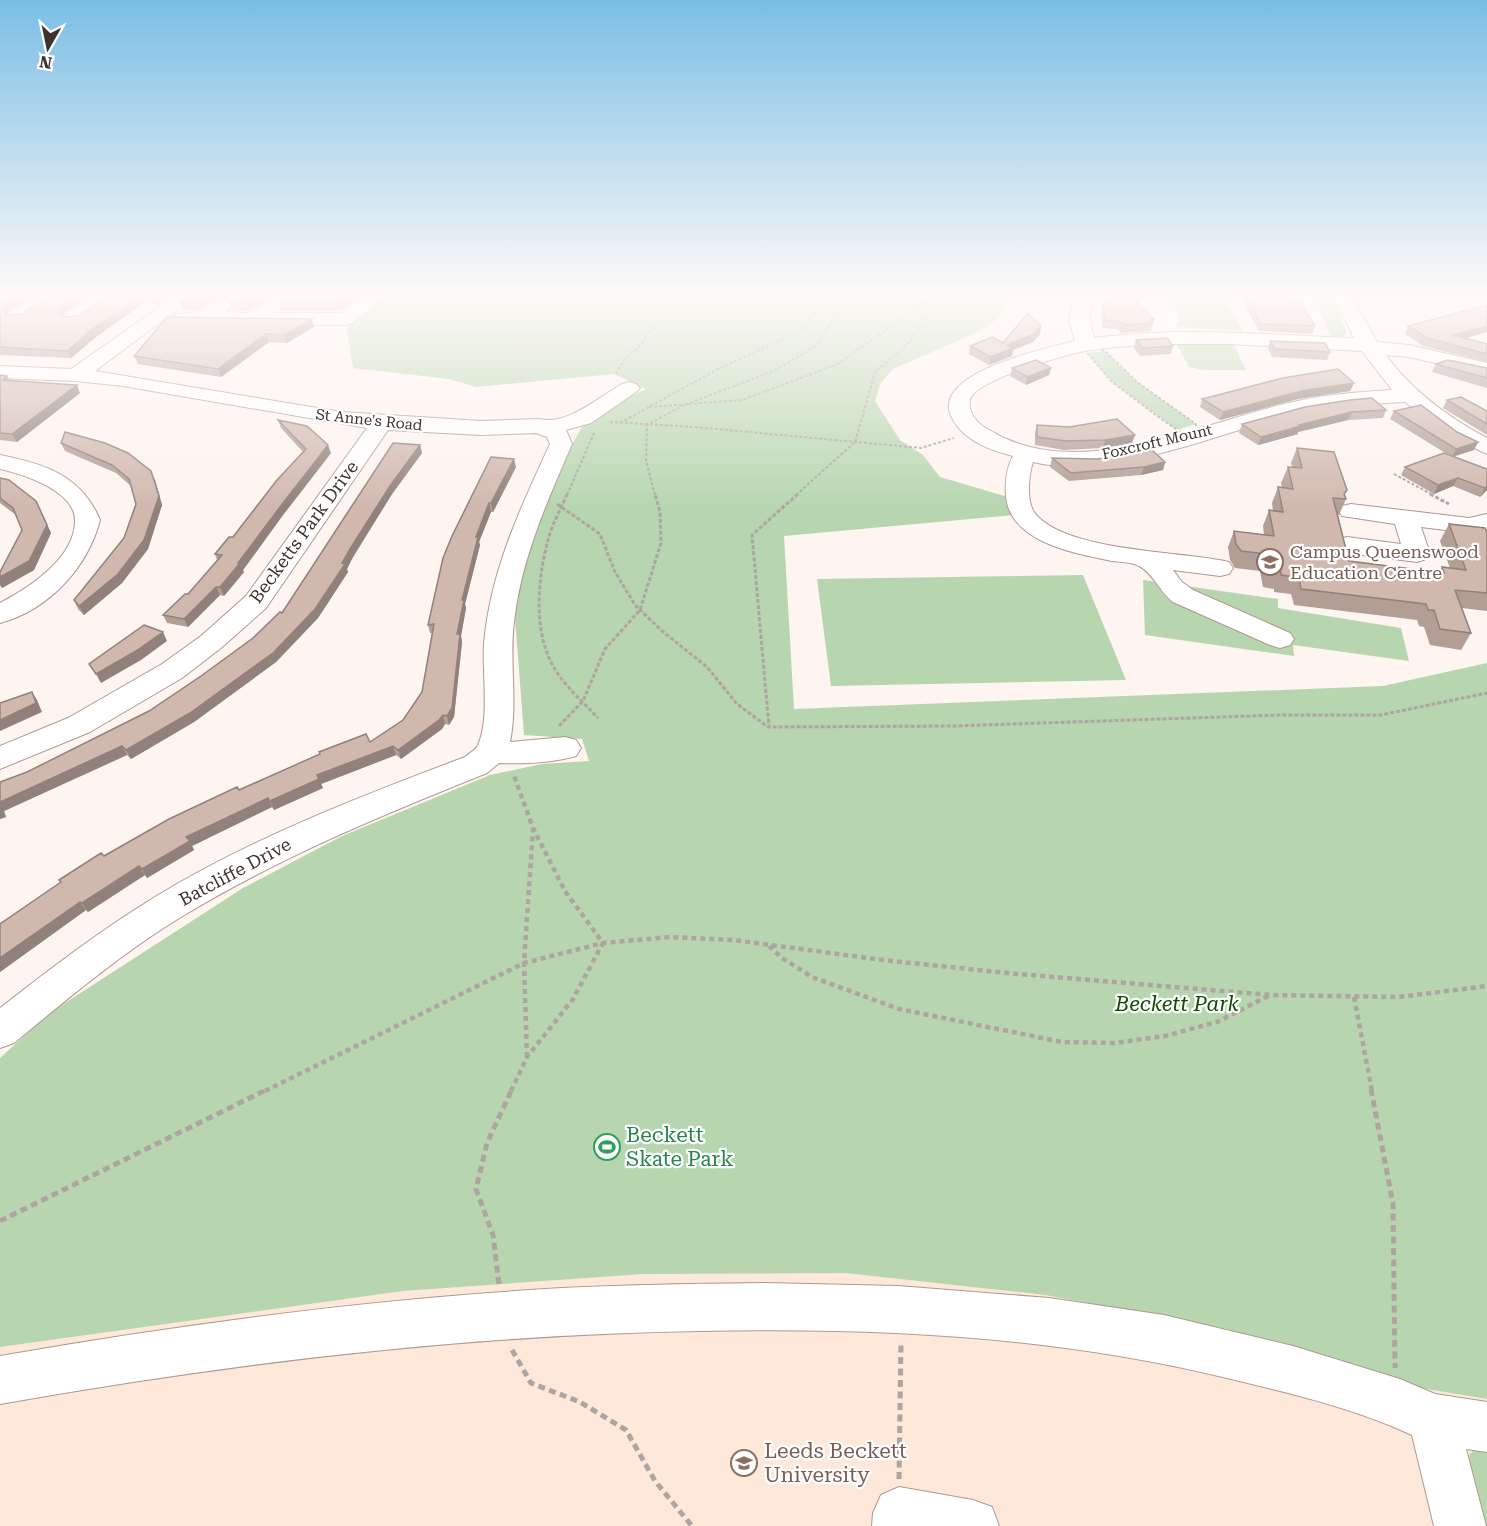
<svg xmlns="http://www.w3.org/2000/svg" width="1487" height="1526" font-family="'Roboto Serif',serif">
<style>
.education{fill:#fde8da}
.green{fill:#b7d6b0}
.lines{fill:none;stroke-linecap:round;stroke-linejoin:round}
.minor-casing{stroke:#af988f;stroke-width:2}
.path-far3{stroke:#aea4a0;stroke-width:2;stroke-dasharray:3 2;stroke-linecap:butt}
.path-far2{stroke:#aea4a0;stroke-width:3;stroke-dasharray:4 2;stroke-linecap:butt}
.path-far1{stroke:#aea4a0;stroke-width:4.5;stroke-dasharray:5 4;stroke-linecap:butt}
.path{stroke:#aea4a0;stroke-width:5;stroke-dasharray:7 4.5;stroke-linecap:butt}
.minor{fill:#fff;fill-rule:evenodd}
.wall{fill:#b39e96}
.shaded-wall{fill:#92817a}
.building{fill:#d0b8af;stroke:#92817a;stroke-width:1.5}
.labels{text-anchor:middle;stroke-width:4.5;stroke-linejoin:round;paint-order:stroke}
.far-street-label{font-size:15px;fill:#3c322e;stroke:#fff}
.street-label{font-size:18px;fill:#3c322e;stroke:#fff}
.education-label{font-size:18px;fill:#785e54;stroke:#fff;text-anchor:start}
.near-park-label{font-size:21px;font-style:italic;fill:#114c00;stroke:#fff}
.near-leisure-label{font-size:21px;fill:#27864d;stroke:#fff;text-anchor:start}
.near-education-label{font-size:21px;fill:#785e54;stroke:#fff;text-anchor:start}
</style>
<rect width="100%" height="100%" fill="#fef4f0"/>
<path class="education" d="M845,1273L1045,1295L1227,1329L1420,1388L1487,1399V1526H0V1347L403,1291L644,1274Z"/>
<path class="green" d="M388,295H1010L1000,317L980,331L893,369L880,384L875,401L900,440L923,455L940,477L1008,497L1014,515L784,536L794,709L1383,686L1487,663V1399L1420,1388L1227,1329L1045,1295L845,1273L644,1274L403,1291L0,1347V1058L51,1012L243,888L342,836L490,775L542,764L589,761L582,739L524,735L515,619L528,540L554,477L588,416L646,389L614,374L476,387L449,379L353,368L346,324Z
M1164,295H1223L1243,331L1176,327L1180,319L1173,304Z
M1291,295H1332L1347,333L1340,338L1330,335L1316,301Z
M1176,343L1234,345L1246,370H1204L1189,367Z
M1105,351L1137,382L1196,424L1177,430L1112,382L1087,353Z
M1083,575L1126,680L831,686L817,579Z
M1143,580L1278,599V608L1401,628L1409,661L1293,645L1294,656L1145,635Z
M1487,1445V1526H1474L1467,1457L1477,1447Z"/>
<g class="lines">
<defs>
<path id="minor" d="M40,295H61L24,320H10L7,316L10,312Z
M97,295H118L80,322H66L63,318L66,314Z
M177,295H197L95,371L342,412L481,421L539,419C567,426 599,397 622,384L629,382L636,384L640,388L636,392L591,423L566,430L572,444C547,502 521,559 514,622C509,662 518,703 510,742L565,737L576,740L581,748L576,756C551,763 524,764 499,763L487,773C382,815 278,858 181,917C122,953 67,999 14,1043L0,1048V1008C50,969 101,930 155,897C252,838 359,797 465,757C469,753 476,750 478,745C490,718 482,674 484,644C490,572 520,509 550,444L547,437L536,433L481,435L388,430L266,608L221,648L182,678L90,732L0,769V746L68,718L162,664L201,636L246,596L367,428L123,386L76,381L0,378V366L71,369Z
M227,295H248L225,312L248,313L276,295H297L295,299L274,313H341L367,295H387L352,323L345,325L183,324L176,322L173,318L176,314L200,312Z
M1075,295H1093L1089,314L1094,338C1181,326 1267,335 1354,338L1333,295H1351L1377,342L1409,345L1487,363V375L1409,357L1386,355C1412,391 1448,417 1487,438V454L1454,438L1405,402C1366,404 1326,406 1287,416C1213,435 1110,481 1033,462C1029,474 1026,500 1034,512C1063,552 1183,551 1229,562L1233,568L1229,574L1220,576L1173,570L1182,582L1193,590L1290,633L1294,639L1290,645L1280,648L1270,645L1173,602C1160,592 1153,573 1139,566C1132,562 1120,562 1112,561C1075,553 1010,543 1006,496C1005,482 1006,469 1013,456C990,450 964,441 952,418C928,373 1047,348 1075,341L1069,320ZM1157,344H1228L1362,351L1392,390C1361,392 1329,394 1298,401C1205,420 1081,485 991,431C979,425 967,414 970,400C974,380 1065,355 1085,351C1109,347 1133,346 1157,344Z
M0,455C45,464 81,475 100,520C88,567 49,610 0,623V603C29,588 75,558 75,521C76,491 23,474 0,469Z
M1351,504L1469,518L1487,514V529L1470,533L1421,527L1430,554L1426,559L1417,562L1347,553L1338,550L1334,545L1338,540L1347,537L1401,544L1395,524L1342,516L1339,511L1342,506Z
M765,1283L898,1286L1049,1298L1164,1315L1293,1346L1400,1379L1435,1394L1487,1402V1452L1466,1449L1486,1526H1434L1412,1435C1354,1408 1289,1393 1227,1378C1054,1336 876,1327 699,1331C463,1335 232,1363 0,1404V1356C167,1327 334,1304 503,1292C590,1285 678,1284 765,1283Z
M899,1487L973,1500L992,1507L999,1526H872L873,1513L881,1495Z"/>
</defs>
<use href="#minor" class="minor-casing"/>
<path class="path-far3" d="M1087,345L1105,351L1137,382L1196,424L1199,434L1180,432L1160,418L1112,382L1087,353Z
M616,374L624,360L645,341L643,340L654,327
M649,407L742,400L838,364L919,306L942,295
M610,422L695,427L921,448L954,438
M620,423L720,368L799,332L821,306L822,295
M1394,474L1433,495
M567,495L594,433
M655,495L646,461L647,425L682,406L776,370L817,345L846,300L852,295
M796,495L855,442L875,372L904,348L927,319L919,306"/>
<path class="path-far2" d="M567,494C561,509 552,524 548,540C537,581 532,637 558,674C569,690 585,704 598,718
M798,494L752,535L769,727L953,726L1280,715H1381L1487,693
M1430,494L1449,504
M557,504L600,534L615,572L635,605L661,630L707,667L737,704L768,727
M559,726L583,701L605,649L640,610L661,543L660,512L655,494"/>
<path class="path-far1" d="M769,946L782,958L812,977L899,1009L1062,1042L1115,1043L1165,1036L1217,1022L1270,995
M1354,997L1372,1091
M527,1057L524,963L533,829
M265,1091L524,963L603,943L670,937L733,940L883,960L1007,973L1271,995L1399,997L1487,986
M511,1091L527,1057L573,999L603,943L565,891L533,828L513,773"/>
<path class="path" d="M1371,1089L1393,1204L1395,1368
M0,1221L268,1089
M499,1284L493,1235L476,1189L487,1143L512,1089
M512,1350L531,1383L580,1402L626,1430L655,1481L692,1526
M899,1479L901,1342"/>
<use href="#minor" class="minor"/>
</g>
<path class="wall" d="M0,295H36L9,310L6,315L22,314L52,295H93L65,312L63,317L78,316L109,295H174L158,305L144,303L96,337L71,358L0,355Z
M190,295H224L199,310H183L181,302Z
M243,295H273L247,311H232L230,303Z
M292,295H362L340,311H281L279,303Z
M1108,295H1146L1138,305L1154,319L1151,331L1121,333L1118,329L1103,328L1101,313L1103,305Z
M1243,295H1292L1289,302L1315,326L1312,334L1259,331L1246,308Z
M167,317L314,327L287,343L269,342L221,377L138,364L134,356Z
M1041,326L1040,334L1033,342L1013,350L1012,356L989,365L969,354L970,346L1003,343Z
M1408,326L1487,344V362L1423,346L1405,334Z
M1136,340L1173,346L1171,354L1140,356L1134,348Z
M1270,341L1330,352L1327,360L1272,357L1268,348Z
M1436,364L1487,368V388L1432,372Z
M1012,368H1051L1049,375L1026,385L1010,376Z
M0,375L7,376L9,380L80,393L17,442L0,440Z
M1354,383L1350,391L1298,399L1220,420L1200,407L1202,399Z
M1447,400L1487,411V435L1443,408Z
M1305,407L1386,410L1383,418L1348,420L1298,432V434L1258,445L1239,433L1242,424Z
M1394,411L1457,432L1478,442L1474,450L1453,456L1487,490L1480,497L1453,486L1434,494L1401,475L1405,467L1447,454L1390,419Z
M278,420L331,453L283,515L243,570L244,572L224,596L220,595L188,627L167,623L163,615L188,594L217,560L215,554L233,537L303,452L281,428Z
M1037,425L1132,443L1103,448L1064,450L1035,445V433Z
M61,443L155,480L162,505L148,549L122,583L84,615L78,609L74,600L124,538L136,504L131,486L116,473L65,451Z
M420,445L422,453L392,494L353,557L347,569L348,572L318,618L276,662L194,722L131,759L127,755L4,811L6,817L0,819L27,772L149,711L201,676L253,638L282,613Z
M1297,448L1345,494L1346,499L1339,515H1338L1349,561L1439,572L1442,567L1450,568L1440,541L1449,524L1487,532V611L1462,608L1471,633L1461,650L1430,645L1424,627L1419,626L1417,620L1294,605L1291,594L1274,592V589L1263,587L1260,571L1235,568L1230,560L1228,547L1234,531L1264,535L1263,526L1269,510L1273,511L1272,503L1278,487L1282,488L1281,483L1288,467H1292L1291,463Z
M1052,458L1165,462L1163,470L1141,475L1069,481L1050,467Z
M516,467L493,512H491L479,542L480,545L465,604L466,608L461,636L462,642L454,717L449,725L445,724L442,729L401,759L396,755L321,784L323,788L274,810L272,807L192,846L194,850L147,878L145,875L88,912L86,910L0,972V924L104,856L239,790L370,742L403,720L422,692L432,633H430L428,625L443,558Z
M0,478L36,501L51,533L34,570L2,588L0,585V572L22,530L16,515L0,503Z"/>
<path class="shaded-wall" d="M20,295H36L9,310L5,317L2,310L5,303Z
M78,295H93L65,312L61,319L58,312L62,305Z
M161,295H174L158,305L156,298Z
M210,295H224L199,310L197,302Z
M259,295H273L247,311L245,303Z
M350,295H362L340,311L338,303Z
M1142,295H1146L1134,310L1136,303Z
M141,296L144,303L96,337L71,358L67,351L92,329Z
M312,319L314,327L287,343L284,335Z
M1041,326L1040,334L1033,342L1013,350L1012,356L989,365L991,357L1007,345Z
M1487,326V332L1449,343L1453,335Z
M266,334L269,342L221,377L218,369Z
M1051,368L1049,375L1026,385L1027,377Z
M1354,383L1350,391L1298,399L1220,420L1223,412L1301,391Z
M77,385L80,393L17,442L12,434Z
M1352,412L1348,420L1298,432V434L1258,445L1261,437L1299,425Z
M1135,435L1132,443L1103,448L1105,440Z
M1478,442L1474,450L1452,457L1456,449Z
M328,445L331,453L283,515L243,570L244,572L224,596L220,587L280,507Z
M420,445L422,453L392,494L353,557L347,569L348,572L318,618L276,662L194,722L131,759L126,750L342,563L350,549L390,486Z
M514,459L516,467L493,512L491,503Z
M1165,462L1163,470L1141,475L1144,467Z
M151,471L155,480L162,505L148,549L122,583L84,615L79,606L118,574Z
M1458,478L1453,486L1434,494L1438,485Z
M1487,486V490L1480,497L1485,488Z
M36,501L51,533L34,570L2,588L0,585V577Z
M489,503L491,512L479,542L480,545L465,604L466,608L461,636L462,642L454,717L449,725L447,716L462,600L476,537Z
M216,587L220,595L188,627L184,619Z
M163,632L167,641L141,660L101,683L96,674Z
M32,692L37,700L42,712L0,731V720Z
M443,715L445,724L442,729L401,759L398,750Z
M122,746L127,755L4,811L6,817L0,819V802Z
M393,746L396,755L321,784L323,788L274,810L270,801L317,775Z
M268,798L272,807L192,846L194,850L147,878L142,869L186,837Z
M139,866L145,875L88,912L82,903Z
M80,902L86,910L0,972V958Z"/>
<path class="building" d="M0,295H20L5,303L2,310L6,315L22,314L52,295H78L62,305L58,312L63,317L78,316L109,295H161L156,298L141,296L92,329L67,351L0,347Z
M190,295H210L197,302H181Z
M243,295H259L245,303H230Z
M292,295H350L338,303H279Z
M1108,295H1142L1136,303L1154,319H1150L1153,323L1123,325L1120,322L1105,320L1103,305Z
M1247,295H1291L1285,301L1300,302L1315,326L1261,324L1249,300Z
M1487,305V326L1453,335L1487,344V354L1427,338L1408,326Z
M1028,313L1041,326L1034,334L1007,345L1013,348L991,357L970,346L992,337L1003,343Z
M167,317L312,319L284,335L266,334L218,369L134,356Z
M1167,338L1173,346L1143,348L1136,340Z
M1270,341L1325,343L1330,352L1275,349Z
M1036,360L1051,368L1027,377L1012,368Z
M1448,360L1487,368V378L1436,364Z
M1338,369L1354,383L1301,391L1223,412L1202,399L1283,378Z
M0,375L7,376L3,380L77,385L12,434L0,433Z
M1461,397L1487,411V424L1447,400Z
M1372,398L1386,410L1352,412L1299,425L1301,426L1261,437L1242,424L1305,407L1350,400Z
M1421,405L1457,432L1478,442L1456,449L1394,411Z
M1117,419L1135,435L1105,440L1066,441L1037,437V425L1069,427Z
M278,420L307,426L328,445L280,507L238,563H240L220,587H216L184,619L163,615L185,594H188L222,555L215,554L229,537H233L277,480L306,449Z
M65,432L105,443L128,453L151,471L159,496L144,540L118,574L79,606L74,600L124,538L136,504L129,479L112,465L61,443Z
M393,443L420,445L390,486L350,549L342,563L345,564L315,609L273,653L190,713L126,750L122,746L0,802V782L27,772L149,711L201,676L253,638L280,612L282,613Z
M1297,448L1334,452L1347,490L1344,494L1346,499L1333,498L1349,561L1444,573L1442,567L1466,570L1449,524L1485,528L1487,532V593L1455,590L1471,633L1440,629L1434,610H1428L1426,604L1301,589L1299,578L1281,575V572L1270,571L1267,554L1241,551L1236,544L1234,531L1274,536L1269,510L1283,512L1278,487L1293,489L1288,467L1302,468Z
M1152,450L1165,462L1144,467L1071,473L1052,458L1097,459Z
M1444,453L1487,469V486L1485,488L1458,478L1438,485L1405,467Z
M491,457L514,459L491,503H489L476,537H478L462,600H464L457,634H460L452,708L447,716L443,715L439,720L398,750L393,746L317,775L319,779L270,801L268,798L186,837L190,841L142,869L139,866L82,903L80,902L0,958V924L61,882L59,880L101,853L104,856L169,819L237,787L239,790L320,754L319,752L366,734L370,742L403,720L422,692L434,624L428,625L443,558L452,536Z
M0,478L9,480L36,501L47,525L29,561L0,577V572L22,530L13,508L0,498Z
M144,625L163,632L136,651L96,674L89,664Z
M32,692L36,703L0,720V703Z"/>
<linearGradient id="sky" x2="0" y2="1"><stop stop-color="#7abee5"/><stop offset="0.58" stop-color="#fffaf8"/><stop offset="1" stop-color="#fffaf8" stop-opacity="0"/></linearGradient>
<rect width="1487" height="508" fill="url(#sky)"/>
<defs>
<symbol id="school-ring" viewBox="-11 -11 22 22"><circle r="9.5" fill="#fff" stroke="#8d6e63" stroke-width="1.5"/><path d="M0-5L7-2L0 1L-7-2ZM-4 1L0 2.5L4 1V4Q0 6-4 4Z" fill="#8d6e63"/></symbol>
<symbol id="stadium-ring" viewBox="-11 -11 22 22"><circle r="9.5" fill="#fff" stroke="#2e9e5b" stroke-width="1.5"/><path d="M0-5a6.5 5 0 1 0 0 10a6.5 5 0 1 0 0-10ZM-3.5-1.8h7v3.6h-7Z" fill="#2e9e5b"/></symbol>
<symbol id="university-ring" viewBox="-11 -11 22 22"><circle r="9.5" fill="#fff" stroke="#8d6e63" stroke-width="1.5"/><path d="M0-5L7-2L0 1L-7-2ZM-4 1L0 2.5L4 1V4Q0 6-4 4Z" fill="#8d6e63"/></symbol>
</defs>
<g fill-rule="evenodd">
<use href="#school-ring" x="1255" y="547" width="30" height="30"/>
<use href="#stadium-ring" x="592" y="1132" width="30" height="30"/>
<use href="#university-ring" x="729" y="1448" width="30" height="30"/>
</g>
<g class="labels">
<g class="far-street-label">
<text transform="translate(369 420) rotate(6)" y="5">St Anne's Road</text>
<text transform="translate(1157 442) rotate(-13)" y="5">Foxcroft Mount</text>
</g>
<g class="street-label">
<text transform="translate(304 532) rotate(-54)" y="6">Becketts Park Drive</text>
<text transform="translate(235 872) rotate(-28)" y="6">Batcliffe Drive</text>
</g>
<g class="education-label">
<text x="1290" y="558">Campus Queenswood<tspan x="1290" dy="21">Education Centre</tspan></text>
</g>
<g class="near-park-label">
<text x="1177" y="1011">Beckett Park</text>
</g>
<g class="near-leisure-label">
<text x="626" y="1142">Beckett<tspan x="626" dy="24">Skate Park</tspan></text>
</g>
<g class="near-education-label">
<text x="764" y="1458">Leeds Beckett<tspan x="764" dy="24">University</tspan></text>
</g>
</g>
<g transform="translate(48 48) rotate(189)" stroke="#ffffff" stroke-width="4.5" paint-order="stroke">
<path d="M0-4.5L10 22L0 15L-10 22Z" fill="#3c322e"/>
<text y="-9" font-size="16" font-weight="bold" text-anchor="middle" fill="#3c322e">N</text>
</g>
</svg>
